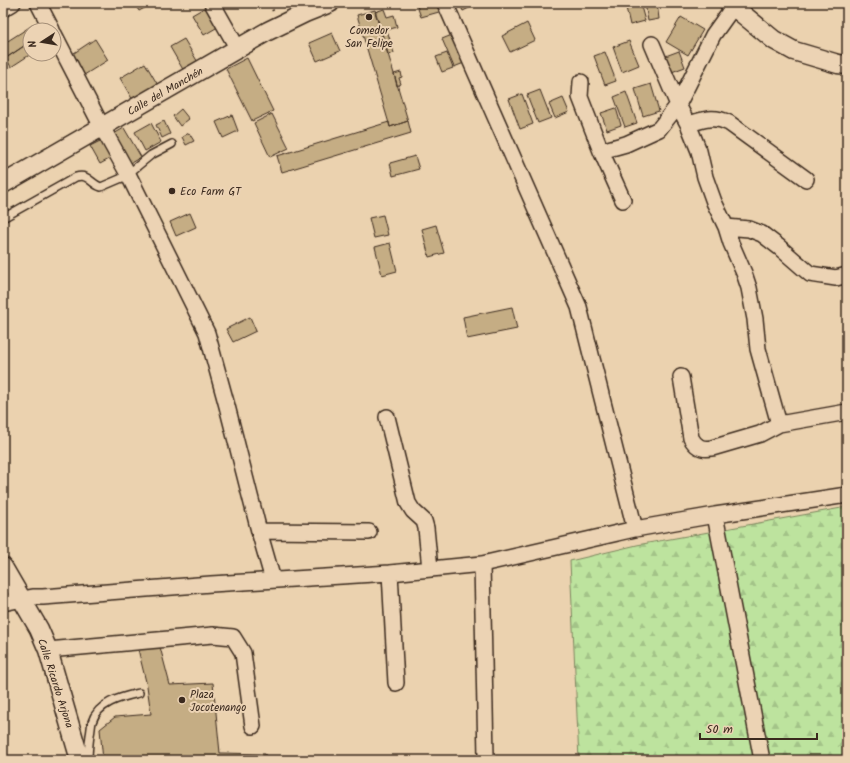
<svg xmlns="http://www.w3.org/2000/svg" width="850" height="763" font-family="Kalam,sans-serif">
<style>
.forest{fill:url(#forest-firs);stroke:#7c865e}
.building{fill:#c5ad84;stroke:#3b2a1e}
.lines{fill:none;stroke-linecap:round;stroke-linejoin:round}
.service-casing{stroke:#3b2a1e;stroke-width:10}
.minor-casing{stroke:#3b2a1e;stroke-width:18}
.tertiary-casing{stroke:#3b2a1e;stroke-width:21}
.path{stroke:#3b2a1e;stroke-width:2.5;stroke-dasharray:4 3;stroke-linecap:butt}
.service{stroke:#ecd3b4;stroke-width:7}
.minor{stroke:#ecd3b4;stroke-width:15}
.tertiary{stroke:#ecd3b4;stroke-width:18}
.poi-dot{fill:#3b2a1e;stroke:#ecd3b4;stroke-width:1.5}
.labels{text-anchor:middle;stroke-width:4;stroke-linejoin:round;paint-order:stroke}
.poi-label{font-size:11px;fill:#3b2a1e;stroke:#ecd3b4;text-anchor:start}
.street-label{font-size:11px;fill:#3b2a1e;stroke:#ecd3b4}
</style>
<defs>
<pattern id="forest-firs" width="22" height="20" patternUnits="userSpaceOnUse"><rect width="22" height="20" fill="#bde39e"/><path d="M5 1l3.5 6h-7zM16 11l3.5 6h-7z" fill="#a3c388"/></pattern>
</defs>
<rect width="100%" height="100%" fill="#ebd2af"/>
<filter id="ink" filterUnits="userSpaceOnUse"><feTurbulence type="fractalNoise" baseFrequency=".025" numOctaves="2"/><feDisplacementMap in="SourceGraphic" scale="8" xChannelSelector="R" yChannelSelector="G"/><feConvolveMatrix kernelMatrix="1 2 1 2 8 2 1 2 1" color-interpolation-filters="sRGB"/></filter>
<g filter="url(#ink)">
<path class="forest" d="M847,507V760H579L570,561L637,545Z"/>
<path class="building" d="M134,3H154L139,11Z
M416,3H437L439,12L421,17Z
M459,3H474L475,5L463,11Z
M625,3H640L645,21L630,25Z
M645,3H657L659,19L648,21Z
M211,4L223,24L204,35L192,15Z
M384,9L387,17L394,15L397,27L387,30L394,53L388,55L375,12Z
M375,10L408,121L390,127L357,15Z
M681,17L703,30L688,55L666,42Z
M36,23L41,30H30V42L3,60V44Z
M527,23L535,40L510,52L502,36Z
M332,33L340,51L317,61L309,43Z
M452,35L464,63L454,67L442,39Z
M95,39L108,60L81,77L68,57Z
M184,39L199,64L185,73L170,47Z
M629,41L639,65L622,72L613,47Z
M30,42L31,54L11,67L6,58Z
M679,51L685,67L669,73L663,57Z
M605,52L616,81L605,85L594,56Z
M447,53L453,68L442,72L436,57Z
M247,58L273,111L252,121L226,69Z
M145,63L159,87L134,102L120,78Z
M401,72L402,77L399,78L401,84L397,86L394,74Z
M651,84L659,111L643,116L635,89Z
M540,90L551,118L538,123L527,95Z
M626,92L637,123L625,127L614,97Z
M522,94L533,124L520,129L509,99Z
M563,98L569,112L555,118L549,104Z
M616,108L621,125L607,130L601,113Z
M181,109L189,119L180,126L173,116Z
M272,114L289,148L270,157L254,123Z
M232,115L238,131L223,138L216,122Z
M164,121L170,134L162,138L156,125Z
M408,121L411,133L282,172L277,156L389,122L390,127Z
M151,123L161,142L145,151L135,132Z
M124,128L141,157L129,164L112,135Z
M189,133L194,141L186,145L182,137Z
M102,140L111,158L100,164L90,146Z
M415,156L419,169L393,176L390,163Z
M190,213L196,227L176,236L170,222Z
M383,215L388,235L374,238L369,218Z
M436,225L444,253L429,257L422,229Z
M390,243L397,271L382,275L375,247Z
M512,307L517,329L467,339L463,317Z
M250,317L256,331L233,342L226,329Z
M160,647L170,685L213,683L220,753L265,754L266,760H103L100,729L115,717L151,714L147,686L138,649Z"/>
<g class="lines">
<defs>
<path id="service" d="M3,218L76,177C88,173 91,184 101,187L122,178L128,174L151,155L172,144
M88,760C88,752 89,743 90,735C91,731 91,726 92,722C98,702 122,697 139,693"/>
<path id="minor" d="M38,3L52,30
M212,3L238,49
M445,3L579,307L635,529
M3,9L13,3
M54,34L102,127L128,174L207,333L227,406L259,531L273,580
M652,44L678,105L688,124L699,151L705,177L714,202L726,227L731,243L744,273L749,288L755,319L758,349L779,424
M581,82L580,97L601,151L623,200
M688,124C704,120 713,115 729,123L806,179
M601,151L626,144L659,129L678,105L713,35L733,7
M726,227L749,229L762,234L779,247L810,274L836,278L847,275
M681,377L691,438C696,447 702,450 712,448L760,434L779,424L847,412
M387,417L408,503L413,511L424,521L426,528L430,569
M715,515L762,760
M259,531L369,532
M482,564L486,757
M390,573L396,683
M3,603L33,597H43L211,584L390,573L482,564L635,529L715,515L847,495
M48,650L213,635L233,637L243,653L253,726"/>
<path id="tertiary" d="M729,3L774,40L794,51L838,64L847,65
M3,184L268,31L305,13L330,3
M3,567L39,629L48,650L80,760"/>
</defs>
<use href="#service" class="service-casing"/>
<use href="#minor" class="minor-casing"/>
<use href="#tertiary" class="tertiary-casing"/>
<path class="path" d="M270,3L273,11"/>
<use href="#service" class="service"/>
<use href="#minor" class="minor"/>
<use href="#tertiary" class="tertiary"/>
</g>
</g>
<g class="poi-dot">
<circle cx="369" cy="17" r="4"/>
<circle cx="172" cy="191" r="4"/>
<circle cx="182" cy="700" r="4"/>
</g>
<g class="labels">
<g class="poi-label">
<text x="369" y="34" text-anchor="middle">Comedor<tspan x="369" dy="13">San Felipe</tspan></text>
<text x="180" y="195">Eco Farm GT</text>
<text x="190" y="698">Plaza<tspan x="190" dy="13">Jocotenango</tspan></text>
</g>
<g class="street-label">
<text transform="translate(165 91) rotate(-30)" y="4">Calle del Manchén</text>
<text transform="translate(56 683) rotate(72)" y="4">Calle Ricardo Arjona</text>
</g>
</g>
<rect width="850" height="763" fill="none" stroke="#ecd3b4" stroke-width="16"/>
<rect x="8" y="8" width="834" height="747" fill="none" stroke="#3b2a1e" stroke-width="1.5" filter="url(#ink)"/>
<g transform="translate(42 42) rotate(258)"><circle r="19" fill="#ecd3b4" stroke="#a58f78"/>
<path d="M0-3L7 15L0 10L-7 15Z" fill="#3b2a1e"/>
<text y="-6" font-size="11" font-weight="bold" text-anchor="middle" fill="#3b2a1e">N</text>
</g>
<path d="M700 733v6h117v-6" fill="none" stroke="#3b2a1e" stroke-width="2"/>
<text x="706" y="733" font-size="12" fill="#3b2a1e" stroke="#ecd3b4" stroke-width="3" paint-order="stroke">50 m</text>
</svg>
